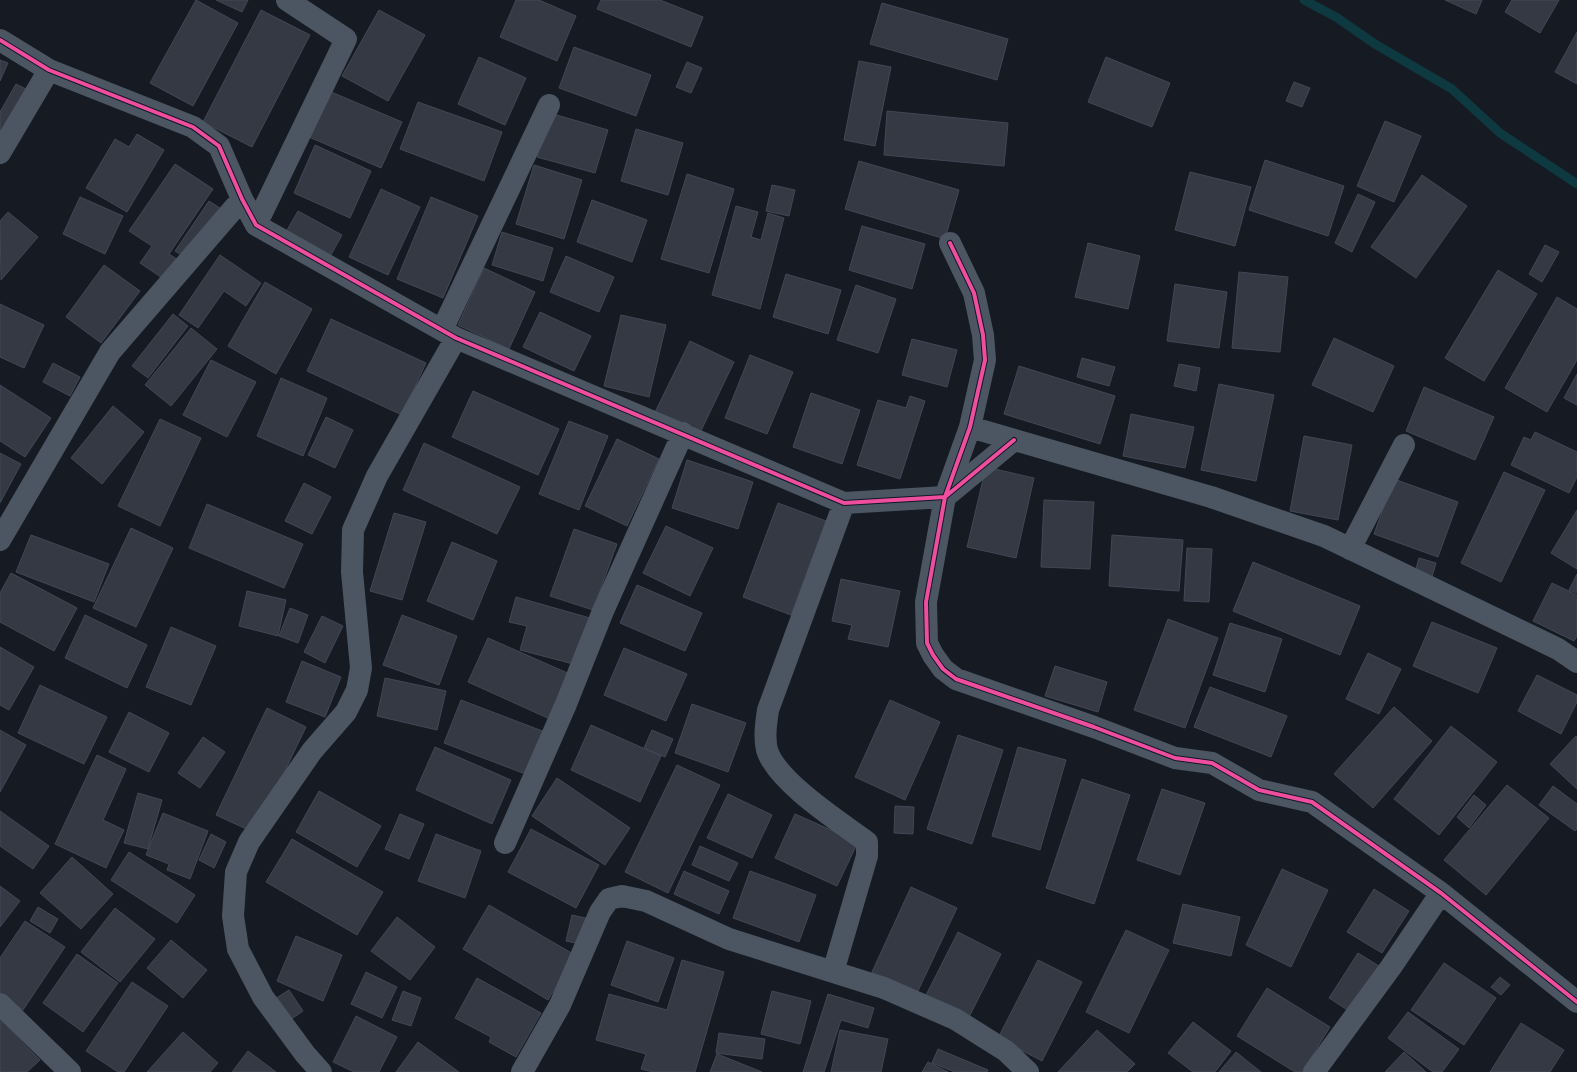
<svg xmlns="http://www.w3.org/2000/svg" width="1577" height="1072" font-family="Karla,sans-serif">
<style>
.lines{fill:none;stroke-linecap:round;stroke-linejoin:round}
.stream{stroke:#0e3940;stroke-width:9}
.building{fill:#343944;stroke:#414855}
.street{stroke:#4b5662;stroke-width:22}
.cycleway-casing{stroke:#111827;stroke-width:6}
.cycleway{stroke:#ef4d9e;stroke-width:4}
</style>
<rect width="100%" height="100%" fill="#161a22"/>
<g class="lines">
<path class="stream" d="M1304,0L1336,17L1375,44L1452,89L1500,133L1577,184"/>
</g>
<path class="building" d="M196,0L238,23L193,106L150,83Z
M216,0H248L242,12Z
M516,0H539L576,16L557,61L500,37Z
M601,0H660L703,17L691,47L597,9Z
M1445,0H1482L1476,14Z
M1512,0H1559L1540,33L1505,12Z
M882,3L1008,39L997,80L870,44Z
M261,10L310,35L252,147L203,122Z
M379,10L425,35L388,101L342,76Z
M1577,32V84L1555,72Z
M574,47L651,75L636,116L559,88Z
M479,57L526,78L505,125L458,104Z
M1106,57L1170,83L1152,127L1088,102Z
M0,60L8,63L0,81Z
M859,61L891,67L875,146L844,140Z
M687,62L702,68L691,93L676,87Z
M1294,82L1310,88L1302,107L1286,101Z
M16,84L34,93L0,153V112Z
M329,91L402,122L381,168L309,137Z
M418,102L502,132L484,181L400,149Z
M887,111L1008,123L1004,166L884,155Z
M550,113L608,130L595,173L537,157Z
M1385,121L1421,136L1394,202L1357,186Z
M636,129L683,143L668,195L621,181Z
M137,134L164,150L127,212L86,188L115,139L129,147Z
M315,145L371,171L350,218L294,193Z
M1265,160L1344,186L1328,236L1249,210Z
M859,161L959,190L945,239L845,209Z
M175,164L213,189L169,254L181,262L168,282L140,263L152,246L129,231Z
M534,165L582,180L564,239L516,224Z
M1190,172L1251,187L1235,246L1175,230Z
M687,174L734,189L709,273L661,259Z
M1422,175L1467,206L1416,278L1371,247Z
M772,185L795,190L789,216L766,211Z
M381,189L420,207L388,275L349,257Z
M1358,194L1375,202L1352,252L1335,243Z
M80,197L123,216L105,254L63,234Z
M431,197L478,216L443,298L397,279Z
M592,200L647,220L632,262L577,242Z
M209,201L223,210L188,259L175,251Z
M736,206L758,212L751,237L761,240L768,213L784,218L760,309L712,295Z
M298,211L342,235L327,262L283,237Z
M8,212L38,237L1,280L0,221Z
M862,226L925,244L912,289L849,270Z
M502,232L553,248L543,281L492,265Z
M1088,243L1140,256L1128,309L1075,297Z
M1545,245L1559,252L1542,282L1529,274Z
M220,255L261,283L246,306L224,291L198,328L179,315Z
M566,256L614,277L599,312L550,292Z
M104,265L140,291L101,343L66,317Z
M484,268L535,292L509,349L458,325Z
M1498,270L1537,294L1484,381L1445,358Z
M1239,272L1288,277L1280,352L1232,348Z
M786,274L841,290L828,334L773,317Z
M265,282L312,309L276,374L228,346Z
M1175,284L1227,292L1219,348L1167,341Z
M856,285L896,299L878,353L837,340Z
M1557,297L1577,309V360L1547,412L1505,388Z
M0,304L44,325L24,368L0,357Z
M540,312L591,336L574,371L523,347Z
M173,314L188,326L148,378L132,366Z
M621,315L666,325L649,397L604,386Z
M331,319L426,363L402,415L307,371Z
M191,328L217,349L171,406L145,385Z
M1334,338L1394,366L1373,412L1312,385Z
M912,339L957,350L947,387L902,375Z
M690,341L734,362L699,435L654,414Z
M750,355L793,372L767,434L725,418Z
M1082,358L1115,367L1109,386L1077,377Z
M211,360L256,382L227,437L183,415Z
M53,363L80,377L70,396L43,382Z
M1179,364L1200,368L1196,391L1174,386Z
M1019,366L1115,396L1100,444L1004,414Z
M1577,374V405L1564,398Z
M281,378L327,398L303,456L257,436Z
M1219,384L1274,395L1256,481L1201,470Z
M0,385L51,418L25,457L0,441Z
M1424,387L1494,417L1475,460L1406,431Z
M473,391L559,429L538,475L452,437Z
M811,393L860,410L842,464L793,447Z
M910,396L925,401L900,479L857,465L878,400L906,408Z
M113,406L144,432L102,484L71,458Z
M1131,414L1194,427L1185,468L1123,456Z
M326,417L353,430L335,468L308,455Z
M160,419L201,438L160,526L118,506Z
M569,421L608,436L579,510L539,494Z
M1535,432L1577,452V477L1569,493L1511,465L1524,437L1531,440Z
M1304,436L1352,445L1338,520L1290,511Z
M617,439L659,459L627,526L585,506Z
M424,443L520,487L497,534L403,490Z
M0,453L21,464L0,503Z
M687,460L753,482L738,529L672,508Z
M986,467L1034,478L1016,558L967,547Z
M1504,472L1545,490L1501,582L1461,563Z
M1394,479L1458,502L1438,557L1374,534Z
M304,483L331,497L312,534L285,521Z
M1044,500L1094,502L1090,569L1041,567Z
M778,503L826,521L791,615L743,597Z
M207,504L303,544L284,588L189,548Z
M1577,510V569L1551,553Z
M394,513L426,522L402,600L370,591Z
M666,526L713,548L690,596L643,573Z
M131,528L173,548L136,627L93,608Z
M574,529L617,544L593,610L550,596Z
M31,535L109,564L94,602L16,572Z
M1112,535L1183,540L1179,591L1109,586Z
M452,542L497,561L473,620L427,601Z
M1187,548L1212,549L1209,602L1184,601Z
M1419,558L1436,563L1430,584L1413,579Z
M1253,562L1360,606L1340,655L1233,611Z
M11,573L77,608L54,651L0,622V593Z
M1577,574V593L1569,590Z
M841,579L900,591L888,647L848,639L852,625L832,621Z
M1552,583L1577,595V636L1574,641L1533,621Z
M637,585L702,613L685,651L620,623Z
M247,591L286,600L278,636L239,626Z
M516,597L590,618L577,665L520,650L527,626L509,622Z
M290,608L308,615L298,643L279,636Z
M85,615L147,645L127,688L65,658Z
M402,615L457,636L439,685L383,665Z
M322,616L343,626L325,663L304,652Z
M1168,619L1218,638L1185,728L1134,710Z
M1432,622L1497,648L1478,693L1413,666Z
M1230,623L1282,639L1265,692L1213,675Z
M171,627L216,646L191,705L146,687Z
M488,638L572,675L552,720L468,682Z
M0,647L34,667L9,710L0,705Z
M624,648L687,674L666,721L604,695Z
M1368,653L1401,669L1379,714L1346,699Z
M302,661L341,677L325,717L286,702Z
M1055,666L1107,682L1098,712L1045,696Z
M1537,675L1577,695V702L1561,734L1518,711Z
M385,678L446,691L437,730L377,716Z
M40,685L107,717L84,764L18,733Z
M1210,687L1287,716L1271,757L1194,727Z
M461,700L545,732L528,775L444,743Z
M890,700L940,722L905,800L855,777Z
M692,704L746,723L728,772L675,753Z
M1394,707L1432,741L1373,808L1334,774Z
M267,708L306,727L255,833L216,815Z
M129,712L169,733L149,772L109,752Z
M591,725L661,756L640,802L571,770Z
M1451,726L1497,762L1439,835L1394,799Z
M0,730L26,745L0,792Z
M652,730L673,739L665,757L644,748Z
M958,735L1003,750L972,844L927,829Z
M1576,736L1577,737V789L1550,764Z
M203,737L225,752L200,788L178,773Z
M435,747L511,780L492,824L416,790Z
M1018,747L1066,760L1040,850L992,836Z
M97,755L126,769L103,820L124,830L106,868L55,844Z
M677,765L720,785L668,893L625,872Z
M557,778L630,828L605,865L532,816Z
M1082,779L1130,795L1094,904L1046,888Z
M1507,785L1549,818L1486,895L1444,860Z
M1553,786L1577,804V829L1575,831L1539,805Z
M1162,789L1205,803L1180,875L1137,860Z
M319,791L381,826L357,867L296,832Z
M138,793L162,800L148,849L124,843Z
M728,794L772,815L752,858L707,838Z
M1474,795L1486,805L1469,828L1457,817Z
M895,806L914,807L913,834L894,833Z
M0,811L49,846L33,869L0,846Z
M163,813L208,831L190,879L167,870L169,864L146,855Z
M400,814L424,824L409,859L385,849Z
M795,814L858,842L837,886L775,858Z
M531,829L599,865L576,908L508,872Z
M211,834L226,842L214,868L199,860Z
M436,834L481,851L465,898L418,881Z
M292,839L383,892L357,935L266,882Z
M700,846L738,863L729,881L692,865Z
M129,852L195,895L177,923L111,880Z
M72,857L113,894L81,929L40,893Z
M1282,869L1328,890L1291,967L1246,945Z
M684,871L729,891L719,914L674,894Z
M750,871L816,895L799,942L733,918Z
M0,886L20,901L0,927Z
M911,887L957,908L917,993L872,972Z
M1374,889L1409,911L1382,953L1347,932Z
M1183,904L1240,917L1231,956L1173,943Z
M489,905L575,955L548,1000L463,949Z
M38,907L58,919L50,933L30,921Z
M115,908L155,939L120,982L81,952Z
M572,915L590,919L585,945L566,941Z
M397,917L435,947L410,980L371,951Z
M25,921L65,947L23,1010L0,995V958Z
M1126,930L1169,950L1129,1033L1086,1012Z
M958,932L1001,954L966,1023L923,1001Z
M296,936L342,955L323,1001L277,981Z
M171,940L207,970L183,998L147,968Z
M627,941L674,958L658,1002L611,985Z
M1358,953L1379,966L1349,1011L1329,998Z
M77,954L118,983L83,1032L43,1003Z
M682,960L724,972L695,1072H653L641,1069L646,1054L596,1040L609,994L667,1010Z
M1038,960L1082,982L1042,1061L998,1038Z
M1444,963L1496,998L1464,1045L1411,1010Z
M366,972L397,987L382,1018L351,1004Z
M1500,977L1510,985L1501,995L1491,987Z
M477,978L541,1013L516,1057L489,1042L491,1037L455,1018Z
M132,982L168,1006L124,1072H118L86,1051Z
M1267,988L1330,1027L1302,1072H1295L1237,1036Z
M289,990L303,1011L284,1024L270,1002Z
M403,991L421,998L411,1026L392,1020Z
M772,991L811,1001L800,1044L761,1034Z
M828,994L874,1008L868,1028L841,1020L824,1072H803Z
M1408,1012L1459,1049L1442,1072H1433L1388,1038Z
M356,1016L397,1037L379,1072H354L333,1062Z
M0,1019L40,1060L27,1072H0Z
M1193,1022L1231,1051L1215,1072H1193L1168,1053Z
M1521,1023L1564,1050L1550,1072H1490Z
M840,1030L888,1039L881,1072H831Z
M1097,1030L1135,1064L1127,1072H1058Z
M183,1032L218,1063L210,1072H147Z
M719,1033L765,1039L762,1059L716,1053Z
M418,1042L459,1072H396Z
M938,1049L988,1070L987,1072H955L932,1063Z
M248,1051L276,1072H232Z
M1236,1052L1261,1072H1219Z
M1404,1052L1426,1072H1385Z
M717,1054L762,1072H710Z
M928,1062L948,1072H922Z"/>
<g class="lines">
<path class="street" d="M0,40L49,70L193,127L219,146L242,199L256,225L456,338L844,503L945,497L1014,440
M0,153L49,70
M256,225L346,39L287,0
M950,243L974,293L983,335L985,360L970,427L945,497L926,602L927,643L933,655L943,669L956,679L1094,727L1175,758L1212,763L1259,790L1312,802L1441,893L1577,1002
M442,330L549,105
M970,427L1211,497L1324,536L1558,649L1577,662
M0,540L110,352L242,199
M1350,549L1404,445
M505,843L566,704L603,611L683,433
M833,972L867,856V842C840,822 777,782 767,750C764,737 766,724 768,710L844,503
M0,1004L70,1072
M321,1072L305,1054L263,997L238,949L233,916L236,872L249,842L312,751L346,712L357,690L361,668L352,572L353,530L377,476L456,338
M522,1072L560,1005L600,912L609,899L622,896L646,901L729,939L884,988L955,1019L1006,1051L1028,1072
M1314,1072L1391,967L1441,893"/>
<defs>
<path id="cycleway" d="M0,40L49,70L193,127L219,146L242,199L256,225L456,338L844,503L945,497L1014,440
M950,243L974,293L983,335L985,360L970,427L945,497L926,602L927,643L933,655L943,669L956,679L1094,727L1175,758L1212,763L1259,790L1312,802L1441,893L1577,1002"/>
</defs>
<use href="#cycleway" class="cycleway-casing"/>
<use href="#cycleway" class="cycleway"/>
</g>
</svg>
